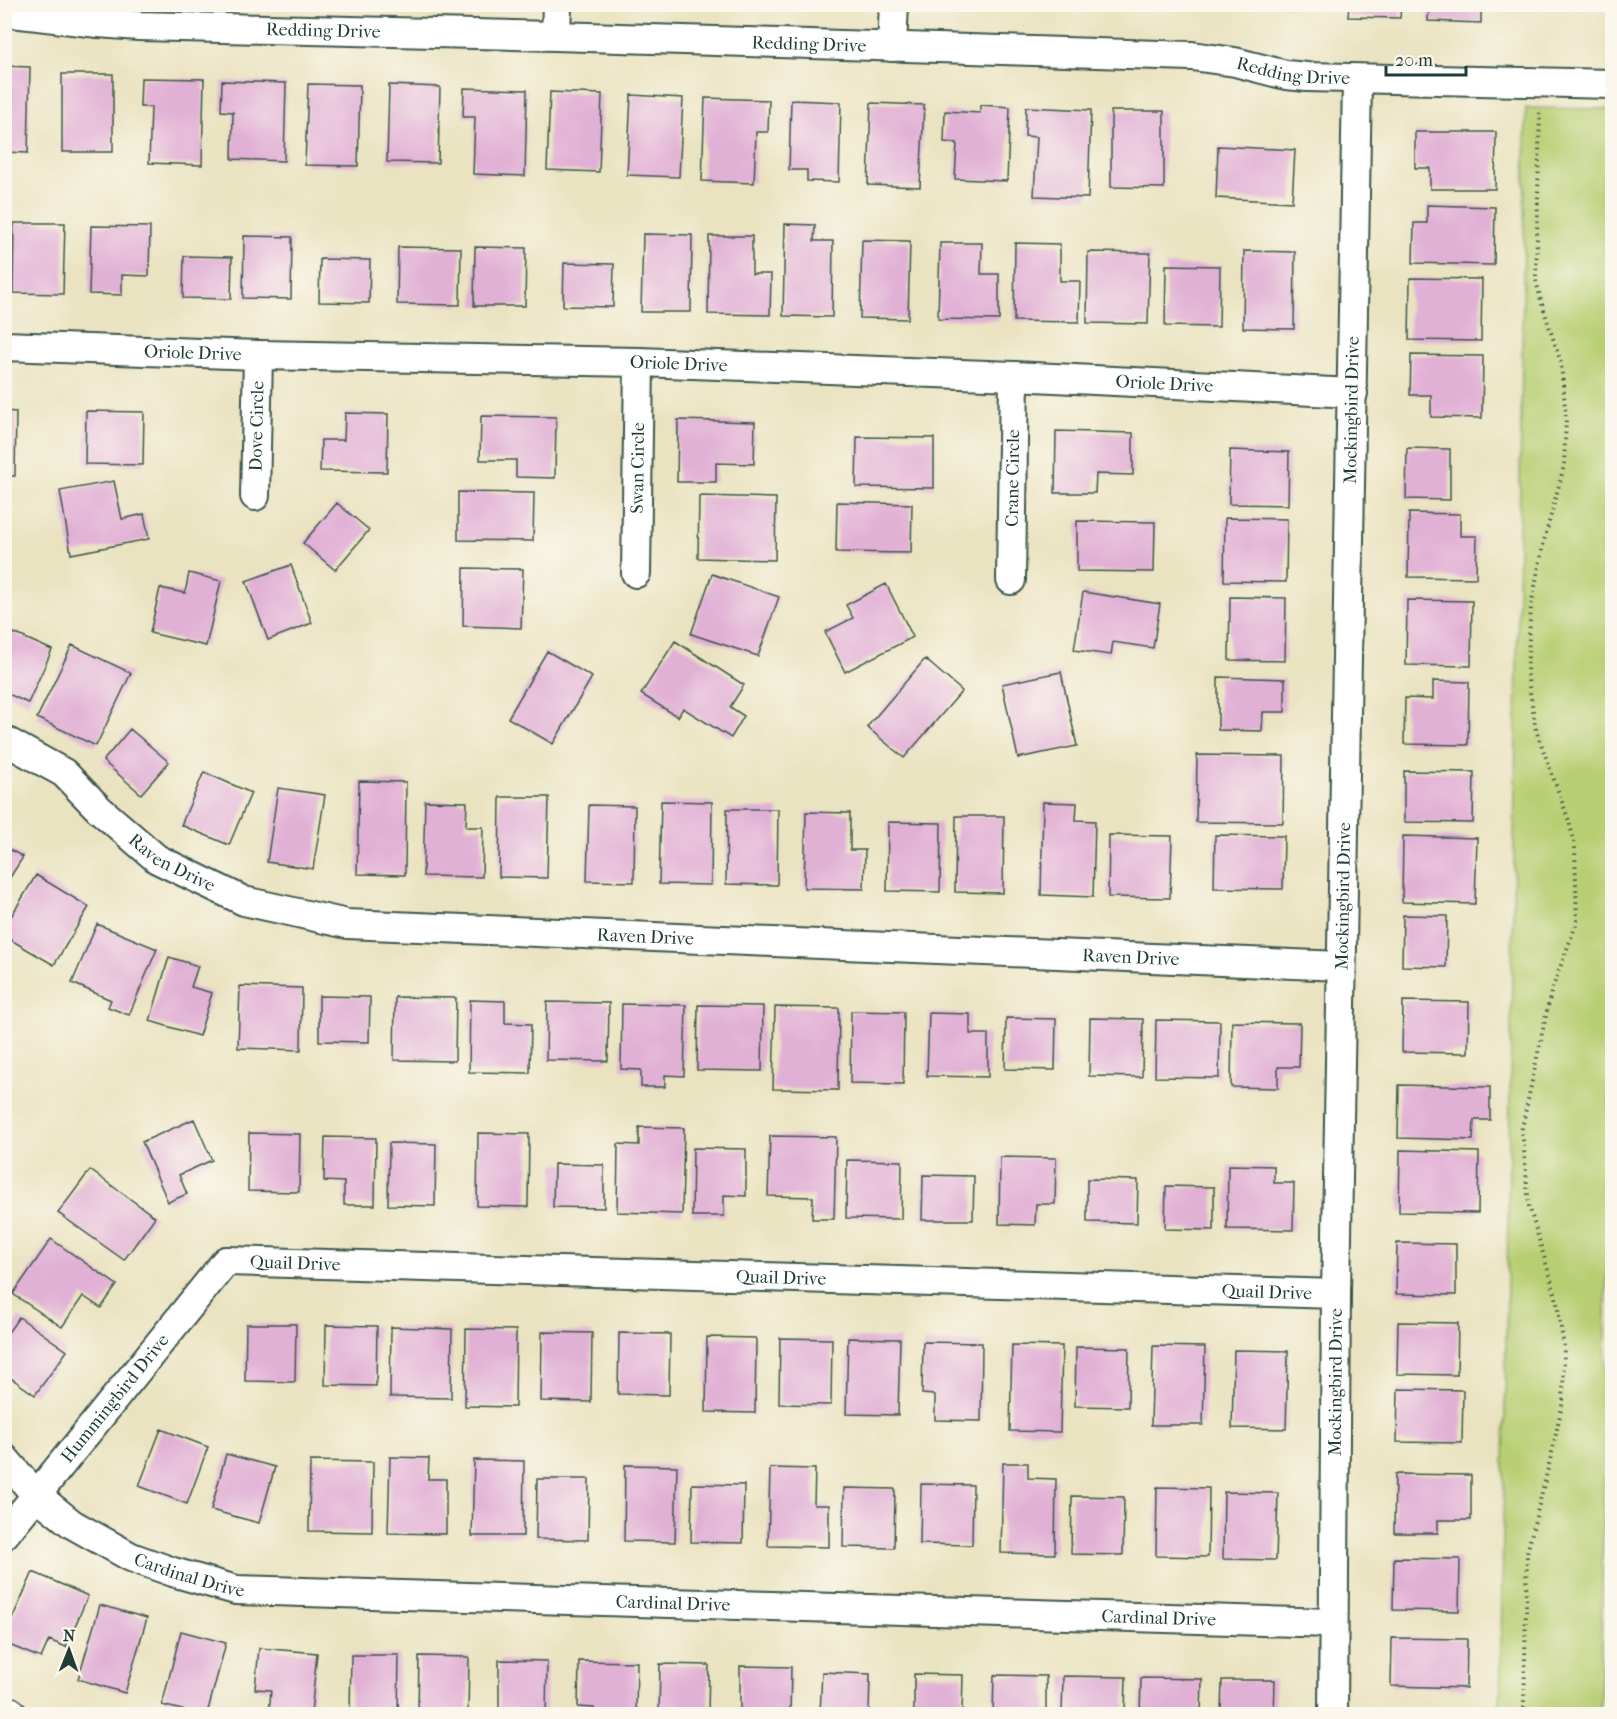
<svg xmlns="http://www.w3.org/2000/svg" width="1617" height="1719" font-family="'IM FELL French Canon',serif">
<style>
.green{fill:#b8ce72;stroke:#6c8653;stroke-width:1.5}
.building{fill:#e1b0d5}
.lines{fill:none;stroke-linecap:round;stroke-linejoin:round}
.street-casing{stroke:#3d5649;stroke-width:32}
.secondary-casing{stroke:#3d5649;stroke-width:36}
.path{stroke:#3d5649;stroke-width:4;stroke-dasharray:1.5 4.5;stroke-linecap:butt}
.street{stroke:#fff;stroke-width:28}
.secondary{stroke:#fff;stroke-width:33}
.labels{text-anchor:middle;stroke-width:6;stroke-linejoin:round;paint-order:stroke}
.street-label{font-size:18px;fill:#1f3d34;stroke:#fbf7ec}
</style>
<rect width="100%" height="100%" fill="#fbf7ec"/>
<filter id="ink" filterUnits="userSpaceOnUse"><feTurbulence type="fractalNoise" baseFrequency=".0167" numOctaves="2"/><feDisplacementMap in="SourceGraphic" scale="12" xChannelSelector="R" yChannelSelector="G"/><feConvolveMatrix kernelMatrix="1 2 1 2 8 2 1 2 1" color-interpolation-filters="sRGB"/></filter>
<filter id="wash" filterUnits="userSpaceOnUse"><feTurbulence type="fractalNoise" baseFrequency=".008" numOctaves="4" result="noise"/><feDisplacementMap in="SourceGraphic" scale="24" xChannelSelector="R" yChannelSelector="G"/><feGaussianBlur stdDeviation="1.35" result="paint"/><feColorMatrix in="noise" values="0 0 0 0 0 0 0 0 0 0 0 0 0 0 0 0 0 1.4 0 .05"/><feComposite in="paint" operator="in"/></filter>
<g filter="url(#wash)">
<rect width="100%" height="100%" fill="#eae3c1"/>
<path class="green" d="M1526,108L1612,109V930L1600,1714H1500Z"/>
<g id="blocks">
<path class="building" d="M1349,4H1401L1400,18L1348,17Z
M1429,4H1481V23L1428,21Z
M1280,5H1325V8L1280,6Z
M4,66L30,67L28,153L4,152Z
M62,74H113V152H62Z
M141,78L204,79L202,165L149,163L151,107H140Z
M222,81L286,83L284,161L232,159L233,112L221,111Z
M308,84L360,85L358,166L305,165Z
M389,85L440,87L438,163L387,162Z
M464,88L527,90L525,176L473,174L475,117H463Z
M550,92L602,94L599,172L547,170Z
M631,95L683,98L679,177L627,175Z
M705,98L769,100L768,132H756L754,183L702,181Z
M791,100L841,102L839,182L807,181V170H789Z
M871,103L924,105L920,187L868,185Z
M980,105L1010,107L1007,181L955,179L957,143L944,142L945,111L980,113Z
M1026,107L1091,110L1088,198L1034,196L1037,137L1025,136Z
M1111,111H1164V188L1111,187Z
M1415,132H1496L1495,189H1430V168H1415Z
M1218,146L1295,150L1292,202L1216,198Z
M1427,205L1495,207L1494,265L1413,263L1414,223H1427Z
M14,223H65L63,294L13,293Z
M785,224L815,225L814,241H833L832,317L783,316Z
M91,226L150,227L149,276L122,275V295L89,294Z
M643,234L692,235L691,312H641Z
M244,236L292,237L291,299L243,298Z
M709,236H752V274H771L770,315L708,314Z
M862,240L910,241L908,319L860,318Z
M940,243H982L981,274H999V320L938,319Z
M1015,243L1060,244V281H1080L1079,322L1014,321Z
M398,247L461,248L460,305L397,304Z
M475,247L526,248L525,306H474Z
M1244,251L1295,252L1294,329L1243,328Z
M1088,252L1150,253L1148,324L1087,323Z
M184,256L232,257L231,299L183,298Z
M320,259L370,260L369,303L319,302Z
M564,263L614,264L613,307L563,306Z
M1166,265L1220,266L1219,327L1165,326Z
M1410,278L1482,279L1481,341L1409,340Z
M1411,355L1483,356L1482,418L1431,417V395H1410Z
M4,411L16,412L15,476H4Z
M86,411L144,412L143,465L85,464Z
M345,413L388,414L387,472L320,471L321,440H344Z
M481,416L556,417L555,478L516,477V460H480Z
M678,420L755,422L754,464L716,463V482H677Z
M1056,431L1133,433V475L1096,474L1095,493H1055Z
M857,437L934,438V488L856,487Z
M1407,448L1450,449V500L1406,499Z
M1230,450L1289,452L1288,505L1229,504Z
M114,481L122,519L144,514L149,539L71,554L60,491Z
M458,492L534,493L533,541L458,540Z
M699,496L776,498L775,560L698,558Z
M837,502L912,504L911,553L836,552Z
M337,503L369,530L335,570L303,543Z
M1409,513L1460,514V536H1477L1476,578L1408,577Z
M1225,518L1287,519L1286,582L1224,581Z
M1077,521L1155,522L1154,572L1077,571Z
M291,565L312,623L268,640L246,581Z
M464,568L523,569L521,628L463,626Z
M189,573L221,581L206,646L150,633L160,588L185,593Z
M712,574L779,597L758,656L691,634Z
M886,584L913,637L845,672L825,632L853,618L846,605Z
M1083,592L1160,604L1153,648L1113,642L1111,655L1074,650Z
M1230,597L1286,598L1285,661L1229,660Z
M1407,600L1472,601L1471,666L1406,665Z
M5,629L52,650L28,703L4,692Z
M675,641L744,685L730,707L744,716L731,738L683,708L678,717L641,694Z
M72,645L131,673L96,746L37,718Z
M547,651L592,677L553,744L508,718Z
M925,659L962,691L904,758L867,727Z
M1061,672L1077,746L1018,758L1002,684Z
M1218,677L1285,679V712H1263L1262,731L1218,730Z
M1433,681L1469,682L1468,745L1404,744L1405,698L1433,699Z
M130,729L169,762L141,794L103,761Z
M1197,755L1284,756L1283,823L1196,822Z
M1404,771L1474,772L1473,823L1404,822Z
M204,772L251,793L229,845L181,825Z
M359,781L406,782L405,875L357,874Z
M278,788L325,795L313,869L267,862Z
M500,797H549L547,878L499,877Z
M425,801L467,802L466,827H483L482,877L423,876Z
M661,801L712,802L711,885L659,884Z
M1043,802L1077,803L1076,820L1095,821L1093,897L1041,895Z
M589,805L635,806L634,882L587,881Z
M727,809H778L777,885L726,884Z
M806,812L850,813V850H865L864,889L804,888Z
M956,816H1004L1003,893L955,892Z
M888,822L941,823L940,892L887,891Z
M1109,835L1172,836L1170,898L1108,897Z
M1215,835L1284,836L1283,889L1214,888Z
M1403,836L1477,838L1475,904L1402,902Z
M4,846L23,857L4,887Z
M36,875L89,907L54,965L4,936V928Z
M1403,915L1447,916L1446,967L1402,966Z
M97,924L157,949L129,1015L108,1007L111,1000L72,983Z
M169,957L198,966L191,987L212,993L199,1036L150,1021Z
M240,986L302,988L301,1050L238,1048Z
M319,996L370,997L369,1042L319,1041Z
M395,997L456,998L455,1061L394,1060Z
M470,1000L505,1001V1023L531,1024L530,1073L469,1072Z
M1403,1001L1469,1002L1468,1053L1402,1052Z
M547,1002L609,1003L608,1061L546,1060Z
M622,1004L686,1005L684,1076L665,1075V1087H641V1070L621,1069Z
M698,1005L763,1006L762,1071L697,1070Z
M775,1007L839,1008L838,1090L773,1089Z
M851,1011L904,1012L903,1084L850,1083Z
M929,1013L970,1014V1034H988V1077L927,1076Z
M1006,1018L1056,1019L1055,1070L1005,1069Z
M1090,1018L1143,1019L1142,1077L1089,1076Z
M1156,1020L1220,1021L1219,1078L1155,1077Z
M1232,1022L1300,1023L1299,1067H1278V1088L1231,1087Z
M1399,1085L1490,1087V1120H1474L1473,1140L1398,1138Z
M194,1119L212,1160L179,1175L187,1194L168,1202L142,1142Z
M639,1127L684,1128L682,1214L617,1212L618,1144L639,1145Z
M249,1133L300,1134L299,1192L248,1191Z
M478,1133L529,1134L528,1207L477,1206Z
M770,1136L836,1137L834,1219H812L813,1197L768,1196Z
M325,1137L376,1138L375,1205H344V1182L324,1181Z
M389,1143L436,1144L435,1206L388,1205Z
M693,1148L746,1149V1196L724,1195V1216H692Z
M1400,1150L1479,1152L1478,1213L1399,1212Z
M1000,1157L1056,1158L1055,1204H1036L1035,1225L999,1224Z
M847,1160L902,1161L901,1219L846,1218Z
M554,1164L604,1165V1208L553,1207Z
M1228,1165L1274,1166V1183H1294L1293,1230L1227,1229Z
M90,1170L155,1217L124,1260L58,1213Z
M923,1175L974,1176L973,1220H922Z
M1087,1179L1138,1180L1137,1223L1087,1222Z
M1166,1186L1214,1187V1230L1165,1229Z
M51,1239L117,1285L101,1308L83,1296L62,1327L13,1294Z
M1397,1243L1456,1244V1295L1396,1294Z
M19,1317L67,1351L35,1395L4,1373V1338Z
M1398,1322L1458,1323L1457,1375L1397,1374Z
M246,1324H296L295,1382L245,1381Z
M326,1325L377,1326L376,1386L325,1385Z
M391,1327L452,1329L451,1398L390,1397Z
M466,1329L516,1330L515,1407L465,1406Z
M542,1332L592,1333L591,1402L541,1401Z
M619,1333L670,1334L669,1395L618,1394Z
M707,1337L756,1338L755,1413L706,1412Z
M780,1338L832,1339L831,1405L779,1404Z
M848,1338L900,1339L898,1415L846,1414Z
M923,1342L982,1343L981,1421L935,1420V1395L922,1394Z
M1012,1345L1062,1346L1060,1432L1010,1431Z
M1153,1346L1205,1347L1203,1425H1151Z
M1076,1347L1129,1348L1128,1407L1075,1406Z
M1234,1350L1288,1351L1286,1429L1232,1428Z
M1398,1389L1463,1390L1462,1443L1397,1442Z
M161,1429L208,1447L187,1504L139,1486Z
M226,1454L275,1467L259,1523L211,1510Z
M390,1457L429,1458L428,1479H446V1534L388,1533Z
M474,1460L524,1461L523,1536H472Z
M310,1461L373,1462L372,1532L309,1531Z
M1003,1463H1028V1478L1056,1479L1055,1554L1001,1553Z
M625,1465L677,1466L675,1542L624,1541Z
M770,1468L815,1469L814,1505H829V1547L768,1546Z
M1395,1474L1471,1475V1520H1438V1533H1394Z
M537,1479H589L588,1540L536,1539Z
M692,1484L744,1485L743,1543L691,1542Z
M921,1484L973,1485L972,1545L920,1544Z
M1157,1487L1209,1488L1208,1557L1156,1556Z
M844,1488L895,1489L894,1548L843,1547Z
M1224,1492L1278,1493L1276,1560L1223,1559Z
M1072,1496L1124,1497L1123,1555L1071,1554Z
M1394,1558L1460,1559L1459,1611L1393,1610Z
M33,1572L88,1596L66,1647L49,1640L41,1658L4,1643V1637Z
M100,1605L147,1618L125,1693L78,1679Z
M181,1631L226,1643L207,1714H198L162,1705Z
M1392,1638L1467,1639L1466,1688L1391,1686Z
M259,1648L317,1653L311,1714H269L271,1690L255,1689Z
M351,1655H399L398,1714H350Z
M419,1656L469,1657L468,1714H418Z
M499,1660L547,1661L546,1714H499Z
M579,1661L637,1662L636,1714H594V1708L578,1707Z
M660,1664L709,1665L708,1714H659Z
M740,1666L791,1667L790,1714H740Z
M822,1672L870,1674L869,1714H820Z
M914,1674L963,1675L962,1714H914Z
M994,1675L1046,1676V1714H993Z
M1063,1676L1126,1677L1125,1714H1062Z
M1141,1678L1202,1679L1201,1714H1140Z
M1222,1680H1275L1274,1714H1221Z"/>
</g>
</g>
<g filter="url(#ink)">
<use href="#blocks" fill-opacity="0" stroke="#3d5649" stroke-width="1.5"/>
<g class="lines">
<defs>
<g id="street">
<path id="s1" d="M4,12L98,23L139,26L556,36L1192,56L1235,62L1286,75L1307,77L1612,84"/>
<path d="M556,36L557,4"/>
<path d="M892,47L894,4"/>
<path id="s2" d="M4,346L258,355L639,362L1014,376L1353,393"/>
<path id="s3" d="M255,496L258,355"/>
<path id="s4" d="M636,573L639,362"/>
<path id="s5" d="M1011,580L1014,376"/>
<path id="s6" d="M4,740L64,773L99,809L157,859L244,901L347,924L1341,966"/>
<path id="s7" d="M4,1458L36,1495L72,1524L131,1557L173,1572L236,1590L1333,1623"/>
<path id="s8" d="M4,1535L226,1261L1336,1294"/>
<path id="s9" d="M1333,1714L1336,1294L1357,79"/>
</g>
<path id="secondary" d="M4,1711L10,1714"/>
</defs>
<use href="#street" class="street-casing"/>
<use href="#secondary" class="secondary-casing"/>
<path class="path" d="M1524,1714L1527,1553L1553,1448L1563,1400L1564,1347L1556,1297L1529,1206L1522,1128L1551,992L1577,922L1575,845L1569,821L1536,730L1527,673L1531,606L1544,541L1564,466L1566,418L1561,363L1541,301L1536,280L1540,110"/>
<use href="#street" class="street"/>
<use href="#secondary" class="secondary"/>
</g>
</g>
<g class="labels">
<g class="street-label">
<text dy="6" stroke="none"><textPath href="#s1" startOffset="320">Redding Drive</textPath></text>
<text dy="6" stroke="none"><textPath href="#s1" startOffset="806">Redding Drive</textPath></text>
<text dy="6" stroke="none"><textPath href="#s1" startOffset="1292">Redding Drive</textPath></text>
<text dy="6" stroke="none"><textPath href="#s2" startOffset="189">Oriole Drive</textPath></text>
<text dy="6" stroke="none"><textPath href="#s2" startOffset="675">Oriole Drive</textPath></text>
<text dy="6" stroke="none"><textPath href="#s2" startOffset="1161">Oriole Drive</textPath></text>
<text dy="6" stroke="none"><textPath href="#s9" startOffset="1304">Mockingbird Drive</textPath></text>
<text dy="6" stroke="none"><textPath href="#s3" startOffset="70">Dove Circle</textPath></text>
<text dy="6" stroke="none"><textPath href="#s4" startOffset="105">Swan Circle</textPath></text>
<text dy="6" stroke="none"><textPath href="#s5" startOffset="102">Crane Circle</textPath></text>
<text dy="6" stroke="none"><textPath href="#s6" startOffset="210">Raven Drive</textPath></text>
<text dy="6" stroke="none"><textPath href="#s9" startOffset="818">Mockingbird Drive</textPath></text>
<text dy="6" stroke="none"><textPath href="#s6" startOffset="696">Raven Drive</textPath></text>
<text dy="6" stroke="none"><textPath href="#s6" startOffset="1182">Raven Drive</textPath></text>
<text dy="6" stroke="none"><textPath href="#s8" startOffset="422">Quail Drive</textPath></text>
<text dy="6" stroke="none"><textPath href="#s8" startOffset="908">Quail Drive</textPath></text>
<text dy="6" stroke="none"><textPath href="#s8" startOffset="1394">Quail Drive</textPath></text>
<text dy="6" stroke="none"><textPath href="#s9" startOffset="332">Mockingbird Drive</textPath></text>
<text dy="6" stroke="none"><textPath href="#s8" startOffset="176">Hummingbird Drive</textPath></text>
<text dy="6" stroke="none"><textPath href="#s7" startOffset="224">Cardinal Drive</textPath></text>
<text dy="6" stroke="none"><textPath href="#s7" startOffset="710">Cardinal Drive</textPath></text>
<text dy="6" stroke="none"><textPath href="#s7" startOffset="1196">Cardinal Drive</textPath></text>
</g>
</g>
<rect width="1617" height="1719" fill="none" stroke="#fbf7ec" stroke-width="24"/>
<g transform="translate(69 1650) rotate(1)" stroke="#fbf7ec" stroke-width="4.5" paint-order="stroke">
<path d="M0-4.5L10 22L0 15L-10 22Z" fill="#1f3d34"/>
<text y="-9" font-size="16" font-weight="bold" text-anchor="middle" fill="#1f3d34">N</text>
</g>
<path d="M1386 66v9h80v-9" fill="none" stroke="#1f3d34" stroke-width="3"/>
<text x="1395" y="66" font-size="18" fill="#1f3d34" stroke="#fbf7ec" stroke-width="4.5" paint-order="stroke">20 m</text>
</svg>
